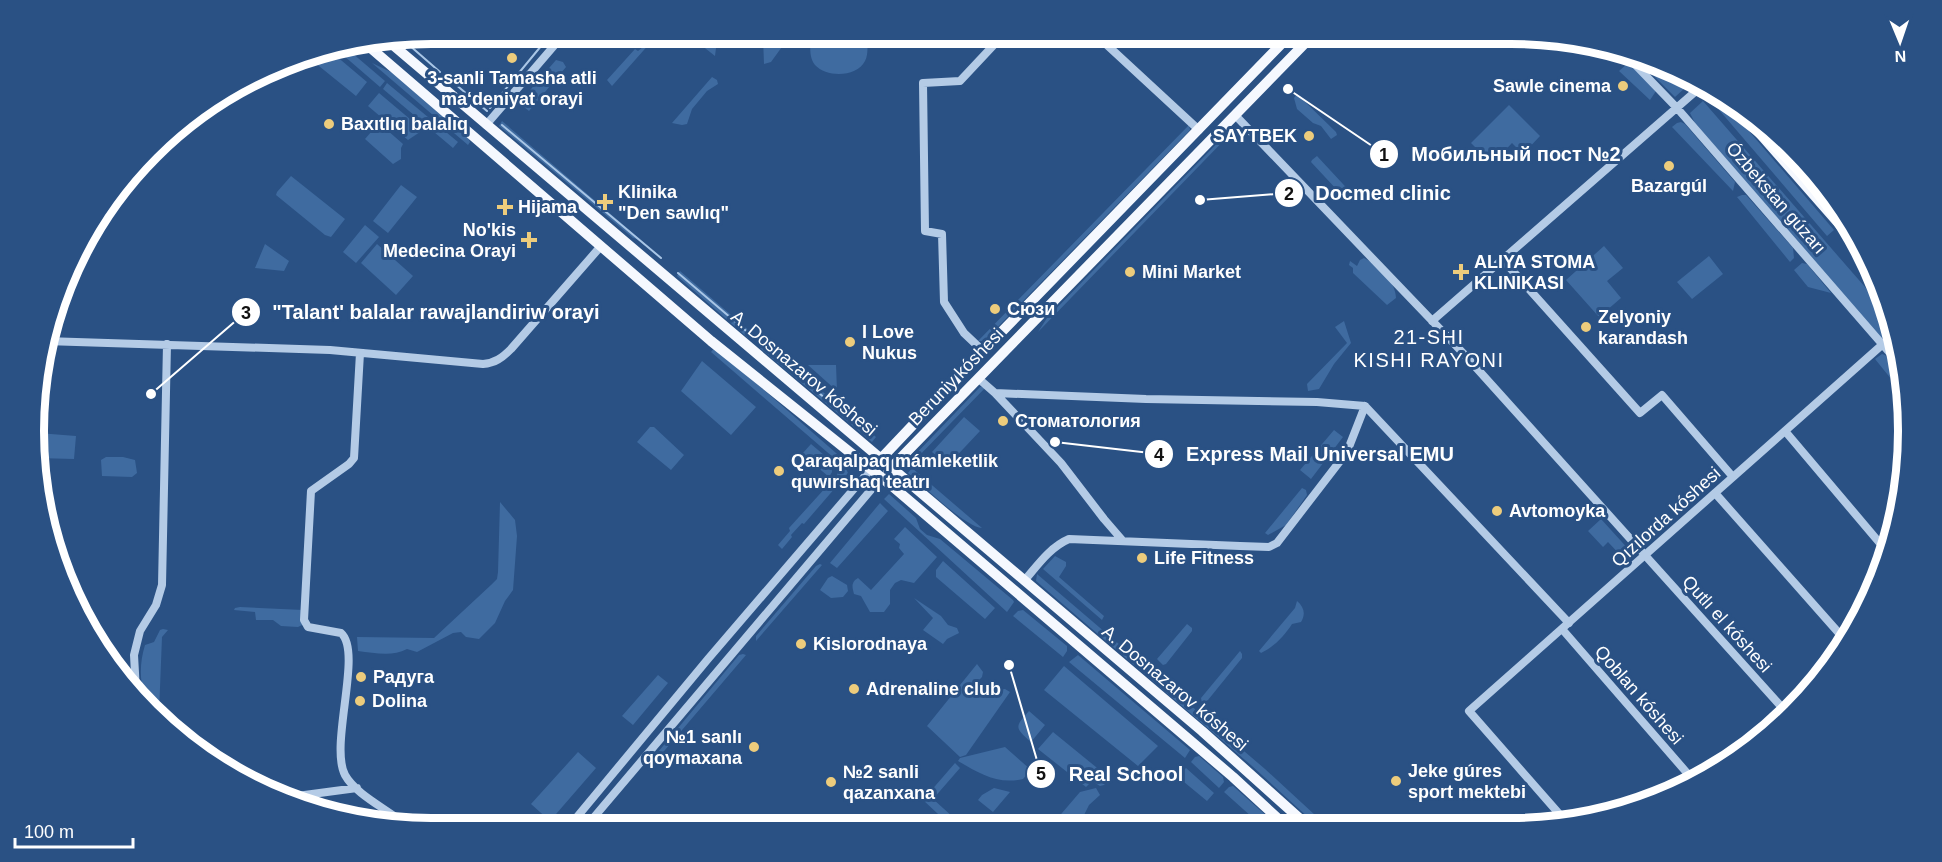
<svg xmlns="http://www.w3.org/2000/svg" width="1942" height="862" font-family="Arial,sans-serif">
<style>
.green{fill:#3f6ba0}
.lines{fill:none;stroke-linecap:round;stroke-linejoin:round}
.stream{stroke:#a9c6e6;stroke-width:2}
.minor{stroke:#b4cbe6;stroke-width:8}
.major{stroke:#f5f8fe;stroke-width:10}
.poi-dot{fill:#edcc7c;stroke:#2a5184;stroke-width:2}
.labels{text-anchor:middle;stroke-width:6;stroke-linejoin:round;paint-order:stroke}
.poi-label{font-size:18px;font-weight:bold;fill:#fff;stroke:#2a5184;text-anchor:start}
.street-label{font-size:18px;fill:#fff;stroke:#2a5184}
.neighbourhood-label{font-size:20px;letter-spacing:1.5px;fill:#fff;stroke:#2a5184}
.rim{fill:none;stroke:#fff;stroke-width:8}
.leader{fill:none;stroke:#fff;stroke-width:2}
.callout-dot{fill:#fff;stroke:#2a5184;stroke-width:2}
.mark-label{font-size:18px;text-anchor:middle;font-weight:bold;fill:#111}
.callout-label{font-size:20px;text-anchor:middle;font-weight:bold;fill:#fff;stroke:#2a5184;stroke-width:6;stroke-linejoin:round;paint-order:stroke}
</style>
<rect width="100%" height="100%" fill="#2a5184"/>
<path class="green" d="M649,33H659L612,86L607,80L635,49L638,51L643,47Z
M686,33H792L771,62L764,64L763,38L717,40L715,56Z
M810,33H867C867,42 869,53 865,61C857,77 827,78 815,65C808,57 811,43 810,33Z
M345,47L385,81L380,87L336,49Z
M329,50L367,82L356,96L314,62L311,65L305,60L310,53Z
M1631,53C1650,56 1675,67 1687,82L1686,87L1675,97Z
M556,60L563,62L566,67L529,111L519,103Z
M372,63L393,73L468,138L470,142L468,145Z
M1627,64L1631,65L1656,91L1650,100L1619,71Z
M712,77L717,80L718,84L707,91L692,109L687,124L682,125L672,123Z
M387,83L458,142L453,148L383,89Z
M379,93L423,130L408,140L368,106Z
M1297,94L1336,132L1337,135L1331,139L1321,126L1313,123L1297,109L1294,98Z
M1714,94L1718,95L1834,230L1827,236L1708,97Z
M1703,101L1892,318L1896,328L1901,362L1695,123L1690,113Z
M1509,105L1540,136L1523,154L1512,143L1492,164L1471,143Z
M502,121L641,240L633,238L499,126Z
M1681,122L1685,124L1735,182L1733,191L1672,127L1677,123Z
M379,123L403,144L401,148V159L393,164L365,139Z
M1189,125L1190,130L984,341H978Z
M1232,128L1234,130L1038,332L1047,318Z
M1317,156L1355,197L1351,201L1343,193L1338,191L1311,162L1312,160Z
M291,176L345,219L331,237L325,235L276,195L277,192Z
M401,185L417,197L388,233L373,221Z
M1742,195H1746L1793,248L1794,258L1790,262L1737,197Z
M365,225L379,237L356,263L343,252Z
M265,244L289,261L284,271L255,268Z
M377,244L413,276L396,295L361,263Z
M1604,246L1623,268L1607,281L1621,298L1599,317L1566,280Z
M1709,256L1723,274L1692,299L1677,282Z
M1364,258C1378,265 1396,282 1396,298L1387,305L1353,273V268L1349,265L1350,261L1357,266L1360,260Z
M1802,263L1807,264L1831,293L1808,287L1794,270Z
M680,271L752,333L748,338L677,276Z
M1344,321L1351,343L1334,364L1319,389L1308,391L1307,384L1347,343L1335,327Z
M764,342L876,437L872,442L760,348Z
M715,347L844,460L834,458L711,352Z
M1882,354L1885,355L1903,376L1905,386L1900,390L1875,359Z
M702,361L756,407L731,435L681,391Z
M808,365H836L837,391Z
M984,386L986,387L912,463L909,461L980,387Z
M964,417L980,431L949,464L946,462L945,463L932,452Z
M650,427H654L684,455L671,470L637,442Z
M1334,430L1343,437L1311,479L1300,470Z
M38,433L76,436L74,459L37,458Z
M811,444L831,461L832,472L829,477L802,454Z
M106,457H123L135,460L137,473L132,477L102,476L101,460Z
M835,463L844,465L848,473L804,524L802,523L791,535L792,537L782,549L778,545L790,531L789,528L837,475L838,470Z
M912,468L982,528C965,527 923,485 908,473Z
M1302,488L1306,490L1307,495L1286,525L1268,535L1265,533Z
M889,494L916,518L920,529L927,535L940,539L1013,600L1014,602L1007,612L884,499Z
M500,502L515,520L517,536L513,590L505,601L495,623L479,639L466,637L461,632L453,633L417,652L407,649C392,657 375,653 358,651L357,637L434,638L491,585L497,579L498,572Z
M880,503L888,511L837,568L830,563Z
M1601,519L1631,552L1624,559L1608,542L1603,547L1588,531Z
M905,527L937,557L914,583L901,580L895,583L890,590V604L884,612H870L861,596L854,594C852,587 851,582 858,578L871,590L904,554L899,548L900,544L894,539Z
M1055,556L1066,562V566L1059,577L1104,616L1102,620L1043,569Z
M943,561L995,608L985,619L936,577V570Z
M820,564L822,565L756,641V636L816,566Z
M1037,574L1265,769L1315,815L1311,820L1252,766L1036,581Z
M832,576L847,585L848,591L843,597L831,598L820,590L828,578Z
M914,598L941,616L948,625L957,628L959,633L947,639L943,644L923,630L933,618Z
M1297,601C1304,607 1306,614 1301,622L1292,624C1285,635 1273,648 1261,653L1259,651L1295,608Z
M240,607L303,610L304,624L298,627L281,626L273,620H256L255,612L234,610L235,608Z
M1023,610L1067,646V651L1063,657L1013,616L1018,611Z
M1187,624L1192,628V631L1166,664L1163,665L1157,659Z
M163,629L168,630L162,637L159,713C138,697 138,668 145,645L154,642L160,630Z
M1240,651L1242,654V658L1208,700L1202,703L1201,698Z
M743,654L746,655L659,757L658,752L739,655Z
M1078,655L1190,750L1185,758L1069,662Z
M977,664L983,672L982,677L977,682L980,685C990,686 995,691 1005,689L1010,692L966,755L960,757L927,726Z
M1064,666L1158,746L1138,766L1044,690Z
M658,675L668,683L633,725L622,716Z
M1029,711L1045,725L1031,742C1014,727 1015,727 1029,711Z
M1053,732L1107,776V781L1104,785L1100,786L1092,781L1086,787L1038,749Z
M1005,747L1031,770L1023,779C997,785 979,773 958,761L960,758Z
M578,752L596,768L550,821L531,804Z
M1199,756L1223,777L1224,782L1219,788L1191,762L1195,757Z
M955,763L960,768L933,799L964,827H952L923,800Z
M1186,768L1214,793L1207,801L1184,782L1181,773Z
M1233,786L1278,826H1262L1224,792L1229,787Z
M994,788L1010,792L993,812L978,800L982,795Z
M1096,788L1100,795L1089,805L1083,817L1075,827H1050L1080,792Z"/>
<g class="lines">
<path class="stream" d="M401,38L440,72
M448,78L487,111
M490,108L551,34
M502,125L661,258
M678,273L751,335
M761,344L858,426"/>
<path class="minor" d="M1094,33L1199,130
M1623,52L1677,108L1902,367
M246,80L251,84L262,73
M1235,115L1463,353L1787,713
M486,125L565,33
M1503,260L1640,413L1662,395L1733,477
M1432,321L1704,84
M45,341L330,350L483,364C495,363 502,358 511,349L601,246
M983,351L964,333L944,302L942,234L925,231L923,83L960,81L1005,33
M360,353L354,458L349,464L311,491L304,620L308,627L341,633C363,652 329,745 345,775C356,795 389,810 406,825
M979,379L995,393L1146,399L1317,402L1365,406L1569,623
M995,393L1061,463L1104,519L1123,541
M1785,431L1889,554
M1715,493L1845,640
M1024,581C1037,566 1050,547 1069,539L1240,546L1269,547L1277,543L1347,452L1365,406
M1562,629L1694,781
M136,691L134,655L140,631L156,605L162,585L167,344
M282,798L357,788
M1568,824L1469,711L1883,344
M567,829L708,659L871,469
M584,829L881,478"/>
<path class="major" d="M387,40L1202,731L1308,826
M366,44L711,341L892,486L1233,777L1286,826
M1733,103L1870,259
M875,465L983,351L1292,33
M888,471L1315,33"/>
</g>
<g class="poi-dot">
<circle cx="512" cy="58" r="6"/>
<circle cx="1623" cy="86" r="6"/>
<circle cx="329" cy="124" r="6"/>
<circle cx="1309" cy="136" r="6"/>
<circle cx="1669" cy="166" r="6"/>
<path d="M602 193h6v6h6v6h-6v6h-6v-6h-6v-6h6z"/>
<path d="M502 198h6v6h6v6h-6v6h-6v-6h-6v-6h6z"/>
<path d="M526 231h6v6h6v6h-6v6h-6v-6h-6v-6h6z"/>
<circle cx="1130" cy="272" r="6"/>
<path d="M1458 263h6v6h6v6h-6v6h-6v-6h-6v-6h6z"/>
<circle cx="995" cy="309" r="6"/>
<circle cx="1586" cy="327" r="6"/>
<circle cx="850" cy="342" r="6"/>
<circle cx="1003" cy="421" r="6"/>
<circle cx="779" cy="471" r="6"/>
<circle cx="1497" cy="511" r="6"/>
<circle cx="1142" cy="558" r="6"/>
<circle cx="801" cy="644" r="6"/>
<circle cx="361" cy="677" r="6"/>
<circle cx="854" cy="689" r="6"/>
<circle cx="360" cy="701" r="6"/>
<circle cx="754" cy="747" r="6"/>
<circle cx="1396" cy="781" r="6"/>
<circle cx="831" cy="782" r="6"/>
</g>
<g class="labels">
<g class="poi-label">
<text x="512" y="84" text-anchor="middle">3-sanli Tamasha atli<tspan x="512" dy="21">maʻdeniyat orayi</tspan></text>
<text x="1611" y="92" text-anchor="end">Sawle cinema</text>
<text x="341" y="130">Baxıtlıq balalıq</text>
<text x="1297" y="142" text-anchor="end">SAYTBEK</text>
<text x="1669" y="192" text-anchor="middle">Bazargúl</text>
<text x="618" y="198">Klinika<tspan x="618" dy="21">"Den sawlıq"</tspan></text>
<text x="518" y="213">Hijama</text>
<text x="516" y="236" text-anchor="end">No'kis<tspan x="516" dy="21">Medecina Orayi</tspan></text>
<text x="1474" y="268">ALIYA STOMA<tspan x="1474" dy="21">KLINIKASI</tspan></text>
<text x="1142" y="278">Mini Market</text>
<text x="1007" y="315">Сюзи</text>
<text x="1598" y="323">Zelyoniy<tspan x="1598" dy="21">karandash</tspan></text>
<text x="862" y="338">I Love<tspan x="862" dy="21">Nukus</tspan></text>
<text x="1015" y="427">Стоматология</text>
<text x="791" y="467">Qaraqalpaq mámleketlik<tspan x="791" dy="21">quwırshaq teatrı</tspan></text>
<text x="1509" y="517">Avtomoyka</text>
<text x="1154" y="564">Life Fitness</text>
<text x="813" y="650">Kislorodnaya</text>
<text x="373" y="683">Радуга</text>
<text x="866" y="695">Adrenaline club</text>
<text x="372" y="707">Dolina</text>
<text x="742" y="743" text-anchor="end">№1 sanlı<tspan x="742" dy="21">qoymaxana</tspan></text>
<text x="1408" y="777">Jeke gúres<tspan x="1408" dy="21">sport mektebi</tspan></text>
<text x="843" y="778">№2 sanli<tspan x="843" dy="21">qazanxana</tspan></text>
</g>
<g class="street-label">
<text transform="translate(1776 198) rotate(49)" y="6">Ózbekstan gúzarı</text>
<text transform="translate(804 373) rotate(40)" y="6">A. Dosnazarov kóshesi</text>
<text transform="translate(956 377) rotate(-46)" y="6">Beruniy kóshesi</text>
<text transform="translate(1666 517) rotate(-42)" y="6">Qızılorda kóshesi</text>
<text transform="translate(1727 624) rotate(48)" y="6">Qutlı el kóshesi</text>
<text transform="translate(1175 688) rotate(40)" y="6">A. Dosnazarov kóshesi</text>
<text transform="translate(1639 695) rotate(49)" y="6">Qoblan kóshesi</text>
</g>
<g class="neighbourhood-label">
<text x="1429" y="344">21-SHI<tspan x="1429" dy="23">KISHI RAYONI</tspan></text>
</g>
</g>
<path d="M0 0H1942V862H0ZM431 44H1511A387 387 0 0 1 1898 431V431A387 387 0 0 1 1511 818H431A387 387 0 0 1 44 431V431A387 387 0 0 1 431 44Z" fill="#2a5184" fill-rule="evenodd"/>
<path class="rim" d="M431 44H1511A387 387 0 0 1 1898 431V431A387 387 0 0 1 1511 818H431A387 387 0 0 1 44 431V431A387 387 0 0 1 431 44Z"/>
<path class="leader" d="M1288 89L1384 154M1200 200L1289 193M151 394L246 312M1055 442L1159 454M1009 665L1041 774"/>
<g class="callout-dot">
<circle cx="1288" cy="89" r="6"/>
<circle cx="1200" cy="200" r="6"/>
<circle cx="151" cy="394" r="6"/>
<circle cx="1055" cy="442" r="6"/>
<circle cx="1009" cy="665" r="6"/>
<circle cx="1384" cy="154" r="15"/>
<circle cx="1289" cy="193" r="15"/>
<circle cx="246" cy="312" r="15"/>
<circle cx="1159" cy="454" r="15"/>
<circle cx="1041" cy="774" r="15"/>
</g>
<g class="mark-label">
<text x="1384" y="161">1</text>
<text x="1289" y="200">2</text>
<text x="246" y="319">3</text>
<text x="1159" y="461">4</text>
<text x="1041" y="780">5</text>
</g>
<g class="callout-label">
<text x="1516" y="161">Мобильный пост №2</text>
<text x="1383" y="200">Docmed clinic</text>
<text x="436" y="319">"Talant' balalar rawajlandiriw orayi</text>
<text x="1320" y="461">Express Mail Universal EMU</text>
<text x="1126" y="781">Real School</text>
</g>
<g transform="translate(1900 42) rotate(178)" stroke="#2a5184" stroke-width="4.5" paint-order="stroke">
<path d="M0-4.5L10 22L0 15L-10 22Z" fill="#ffffff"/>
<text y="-9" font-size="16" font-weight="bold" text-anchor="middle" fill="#ffffff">N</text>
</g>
<path d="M15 838v9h118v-9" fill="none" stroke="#ffffff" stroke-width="3"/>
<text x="24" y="838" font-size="18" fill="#ffffff" stroke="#2a5184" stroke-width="4.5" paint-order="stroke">100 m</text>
</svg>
